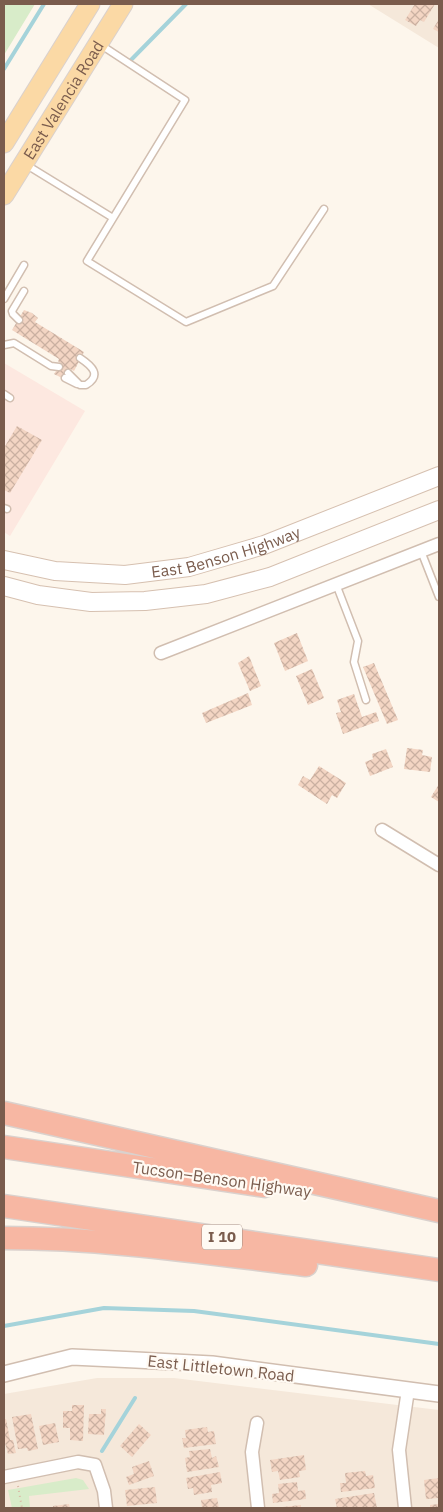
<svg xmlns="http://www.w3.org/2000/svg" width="443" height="1512" font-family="'IBM Plex Sans',sans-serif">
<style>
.residential{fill:#f5e8da}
.commercial{fill:#fde8e0}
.park{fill:#d8ecc9}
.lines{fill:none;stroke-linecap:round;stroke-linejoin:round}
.stream{stroke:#a5d3da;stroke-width:4}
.building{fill:url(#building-cross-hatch)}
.service-casing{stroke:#d1beb0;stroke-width:9}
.minor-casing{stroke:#d1beb0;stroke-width:15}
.tertiary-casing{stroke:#d1beb0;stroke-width:18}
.secondary-casing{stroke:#d6c0b0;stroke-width:20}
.primary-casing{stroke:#dad1cd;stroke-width:21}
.motorway-casing{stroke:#dad1cd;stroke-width:25}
.path{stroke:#d9b8a5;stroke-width:2;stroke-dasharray:1 4;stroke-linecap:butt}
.service{stroke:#fff;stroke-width:6}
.minor{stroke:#fff;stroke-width:12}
.tertiary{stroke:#fff;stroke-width:15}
.secondary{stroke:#fff;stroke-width:18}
.primary{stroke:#fbd9a5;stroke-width:19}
.motorway{stroke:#f7b7a3;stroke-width:22}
.labels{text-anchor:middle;stroke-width:4.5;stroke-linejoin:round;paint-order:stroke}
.shield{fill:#fffaf3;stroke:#a28b7f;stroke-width:1}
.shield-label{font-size:15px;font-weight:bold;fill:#7a5c4d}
.street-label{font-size:16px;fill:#7a5c4d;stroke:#fffaf3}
</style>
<defs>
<pattern id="building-cross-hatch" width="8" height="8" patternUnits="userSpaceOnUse" patternTransform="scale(1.25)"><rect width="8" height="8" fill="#f3d5c3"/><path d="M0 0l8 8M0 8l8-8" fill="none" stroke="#cab0a1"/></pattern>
</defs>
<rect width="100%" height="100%" fill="#fdf6ec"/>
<path class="residential" d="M368,4H439V48Z
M97,1378H174L439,1410V1508H4V1394Z"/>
<path class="commercial" d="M4,363L85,411L10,536L4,532Z"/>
<path class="park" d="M4,4H35L4,55Z
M76,1478L83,1480L89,1489L29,1496L30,1508H12L8,1490Z"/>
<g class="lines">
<path class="stream" d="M129,62L186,4
M4,69L44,4
M4,1326L104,1308L194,1311L439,1344
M102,1451L135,1398"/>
</g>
<path class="building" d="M415,4H435L424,22L420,20L416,26L405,20Z
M439,19V32L433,29Z
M24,310L32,313L38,318L35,322L84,352L74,371L70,369L64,379L54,374L61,364L58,361L59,359L12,330Z
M17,426L42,440L10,493L4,490V448Z
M297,633L308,661L285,671L274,643Z
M249,656L261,686L250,691L238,663Z
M374,663L398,720L387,724L363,667Z
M312,669L324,698L308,705L296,676Z
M248,693L252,705L206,723L202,713Z
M354,694L362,717L376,712L379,721L343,734L336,713L341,712L337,700Z
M407,748L423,750L422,755L432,757L430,772L404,769Z
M386,749L393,767L370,776L365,762L373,759L372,754Z
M319,766L346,783L337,798L332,795L327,804L298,785L303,776L310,780Z
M439,784V802L431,797Z
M72,1405H84L83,1441L70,1440V1428H63V1411H72Z
M101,1409H106L104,1435L88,1434L89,1414H101Z
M31,1414L38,1449L28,1451L27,1448L18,1449L12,1417Z
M4,1419H6L10,1440H13L16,1453L8,1454L5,1443H4Z
M55,1423L59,1442L43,1445L39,1426Z
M139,1424L151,1435L132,1457L120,1446Z
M207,1427L208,1432L214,1431L216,1444L184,1448L182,1438H186L185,1430Z
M210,1449L212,1458L216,1456L219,1467L187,1472L185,1458L190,1457L189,1451Z
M304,1455L306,1470L299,1471L300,1477L280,1480L278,1471L272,1472L270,1460Z
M149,1461L154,1476L129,1485L126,1477L134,1474L132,1467Z
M365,1471L366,1476L373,1475L375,1488L341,1492L340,1483H346L345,1473Z
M220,1472L222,1483L211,1485L212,1492L194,1495L193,1488L188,1489L186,1478Z
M439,1478V1498L426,1499L424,1480Z
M297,1482L298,1491L305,1490L306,1499L273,1503L272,1494L279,1493L278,1484Z
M155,1487L157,1503L127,1506L125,1490Z
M374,1493L377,1508H337L335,1499Z
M217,1498L219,1508H202L201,1500Z
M69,1504L70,1508H53V1506Z
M439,1504V1508H430V1505Z
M301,1505V1508H283V1507Z"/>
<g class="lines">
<defs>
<path id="service" d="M101,45L185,100L87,261L186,322L273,286L324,209
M25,164L113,218
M4,299L24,265
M19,320L13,314L12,311L24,291
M4,345L14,343L51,366L59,367
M68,373L80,385H86C102,375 92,366 80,358
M65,378L77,384
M4,394L10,398
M4,508L7,509
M421,551L439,597
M336,584L358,641L354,662L366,700"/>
<path id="minor" d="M161,653L439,544
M382,830L439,865
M257,1423L252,1452L258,1508
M4,1477L78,1462L95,1465L104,1491L106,1508
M405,1508L399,1450L408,1390"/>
<path id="tertiary" d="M4,1374L72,1357L136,1360L212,1364L439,1394"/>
<g id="secondary">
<path id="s1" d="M4,560L55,571L125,575L189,567L264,545L439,476"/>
<path d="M4,586L38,595L91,602L145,601L206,594L270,577L439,510"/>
</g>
<g id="primary">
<path d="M4,143L90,4"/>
<path id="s2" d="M4,195L123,4"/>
</g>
<path id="motorway" d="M4,1113L439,1211
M4,1147L265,1186
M4,1206L439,1270
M4,1238C105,1238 205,1253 306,1265"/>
</defs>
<use href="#service" class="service-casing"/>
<use href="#minor" class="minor-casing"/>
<use href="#tertiary" class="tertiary-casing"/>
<use href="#secondary" class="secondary-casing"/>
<use href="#primary" class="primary-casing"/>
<use href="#motorway" class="motorway-casing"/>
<path class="path" d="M18,1486L22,1508"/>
<use href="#service" class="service"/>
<use href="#minor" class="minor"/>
<use href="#tertiary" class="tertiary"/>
<use href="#secondary" class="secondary"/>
<use href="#primary" class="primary"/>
<use href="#motorway" class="motorway"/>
</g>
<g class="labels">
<rect class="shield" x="202" y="1224.5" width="40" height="25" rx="4"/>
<g class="shield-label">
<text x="222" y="1242">I 10</text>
</g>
<g class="street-label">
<text dy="6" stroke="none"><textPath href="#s2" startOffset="112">East Valencia Road</textPath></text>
<text dy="6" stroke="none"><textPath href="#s1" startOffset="226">East Benson Highway</textPath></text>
<text transform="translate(222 1179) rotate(8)" y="6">Tucson–Benson Highway</text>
<text transform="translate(221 1368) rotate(6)" y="6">East Littletown Road</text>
</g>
</g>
<rect width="443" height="1512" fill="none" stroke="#7a5c4d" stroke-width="10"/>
</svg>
